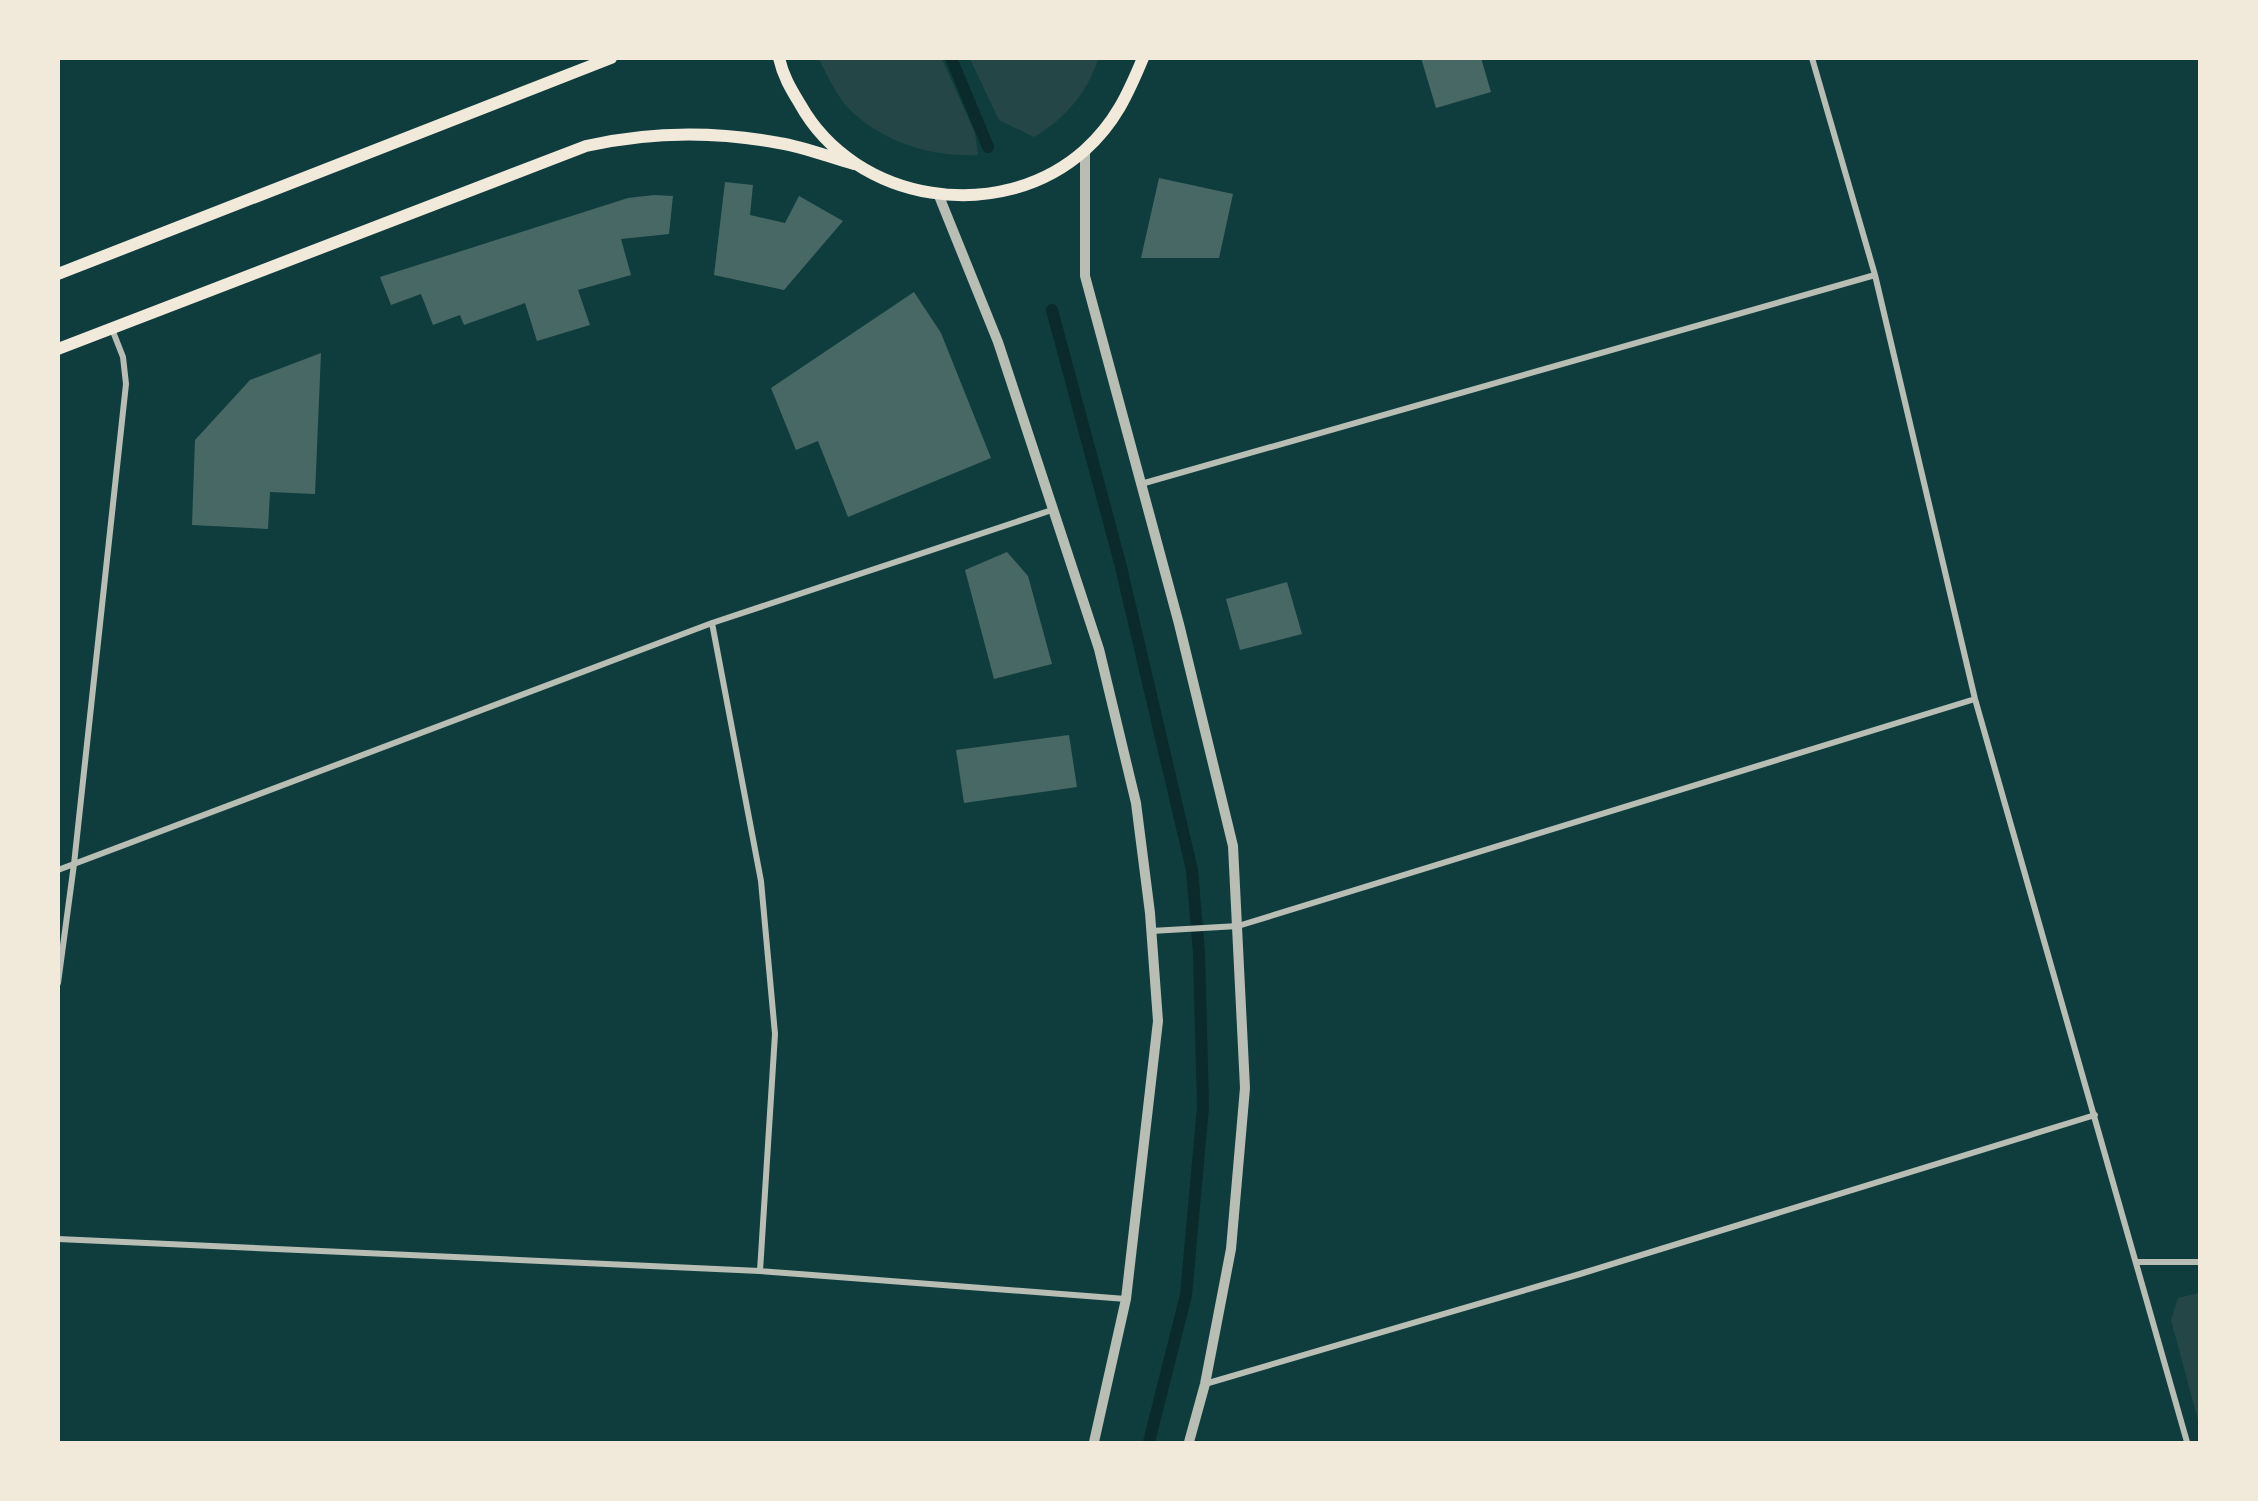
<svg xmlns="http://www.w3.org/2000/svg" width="2258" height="1501" font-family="'PT Serif',serif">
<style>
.green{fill:#244646}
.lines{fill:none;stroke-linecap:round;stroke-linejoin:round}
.stream{stroke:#0a2a2b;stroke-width:12}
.building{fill:#486865}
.minor{stroke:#b8beb3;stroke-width:6}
.tertiary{stroke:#b8beb3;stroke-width:10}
.secondary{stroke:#f1e9da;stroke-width:12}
</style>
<rect width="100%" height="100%" fill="#0f3d3e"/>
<path class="green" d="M819,59H942L975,133L978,155C931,157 885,143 850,110C837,97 827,75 819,59Z
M970,59H1098C1088,92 1064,120 1034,137L999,120Z
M2199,1293H2200L2199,1424L2171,1320L2178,1298Z"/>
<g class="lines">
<path class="stream" d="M951,58L988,147
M1052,310L1120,563L1192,870L1199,953L1203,1107L1186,1295L1149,1442"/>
</g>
<path class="building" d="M1421,58H1481L1491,92L1436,108Z
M1159,178L1233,194L1219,258H1141Z
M725,182L753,185L750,215L785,223L799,196L843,221L784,290L714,275Z
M654,195L673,196L669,234L621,239L631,275L578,290L590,325L537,341L525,303L464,325L460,315L433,325L421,294L391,305L380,277L628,198Z
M914,292L941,333L991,458L848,517L818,441L796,450L771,388Z
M321,353L315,494L270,492L268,529L192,525L195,440L250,380Z
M1007,552L1028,576L1052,664L994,679L965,570Z
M1287,582L1302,634L1240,650L1226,599Z
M1069,735L1077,787L964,803L956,750Z"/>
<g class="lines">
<path class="minor" d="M1812,58L1875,275L1975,699L2187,1442
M1141,484L1875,275
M712,623L761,881L775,1034L760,1271
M58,870L712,623L1052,510
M1151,931L1238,926L1975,699
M58,983L74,864L126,384L123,357L112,329
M58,1239L760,1271L1126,1299
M2137,1262H2200
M1205,1384L1580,1274L2095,1115"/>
<path class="tertiary" d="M1085,150V276L1179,624L1233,846L1245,1088L1231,1249L1205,1384L1189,1442
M939,196L998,342L1099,649L1136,803L1150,913L1158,1021L1126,1299L1094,1442"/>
<path class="secondary" d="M779,58C783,76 791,89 800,104C855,203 1000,226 1085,150C1115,123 1128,94 1143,58
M58,274L611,58
M58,349L586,146C648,132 715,131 779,143C804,147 829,157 854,164"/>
</g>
<rect width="2258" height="1501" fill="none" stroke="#f1e9da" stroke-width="120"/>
</svg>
